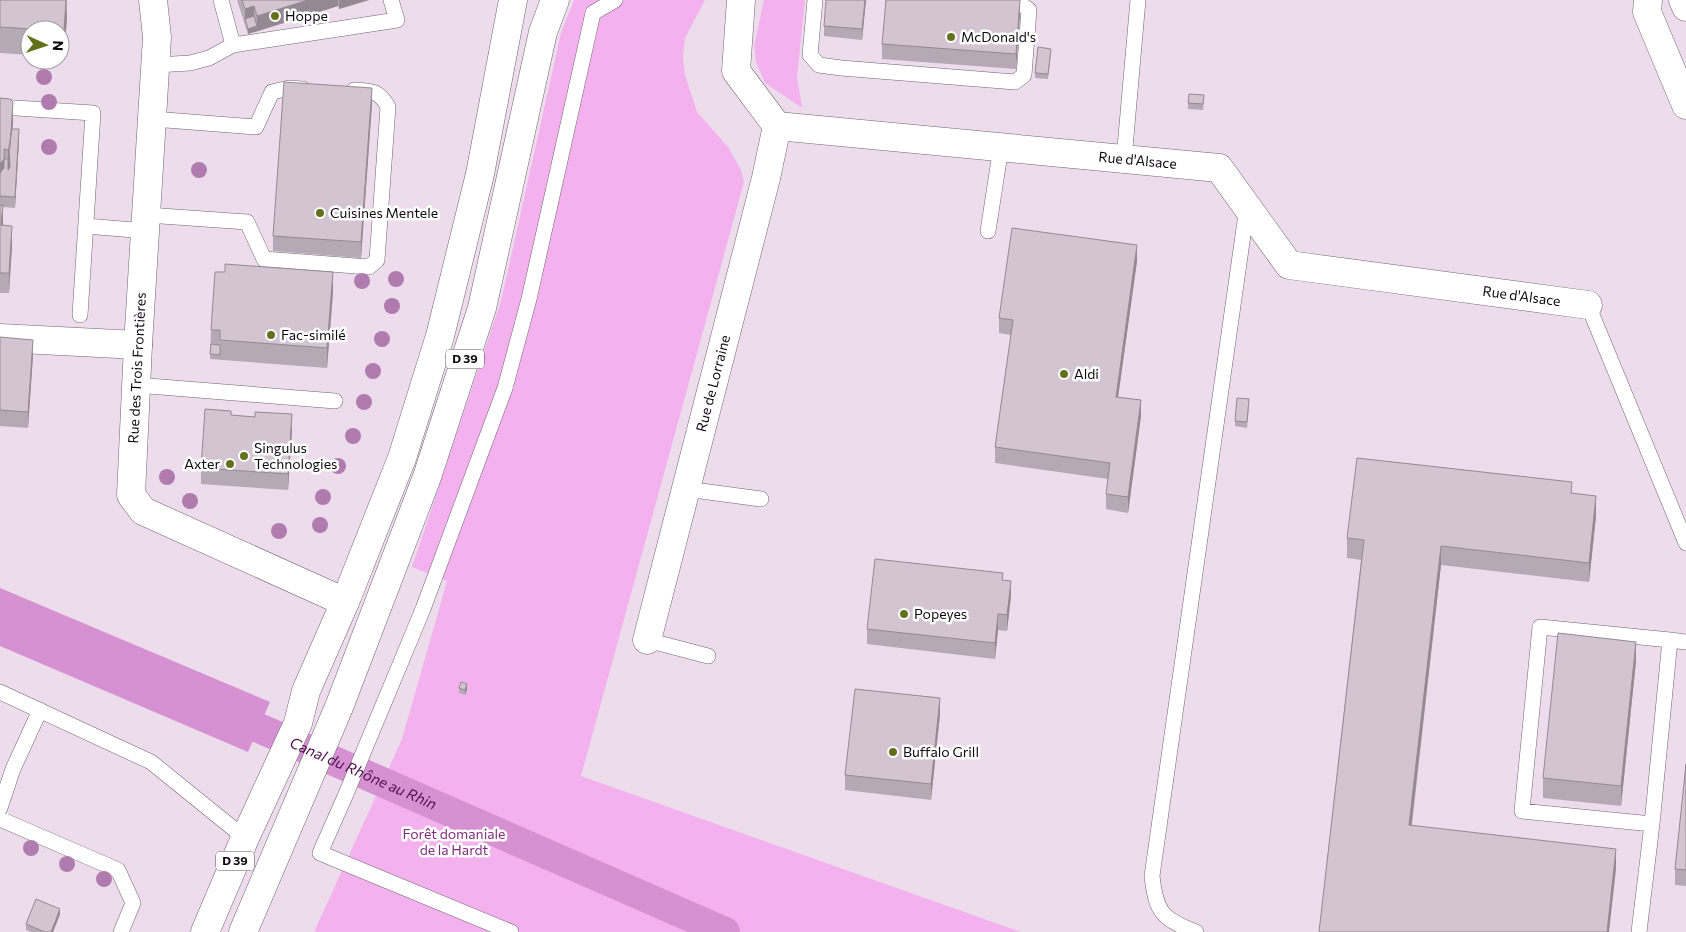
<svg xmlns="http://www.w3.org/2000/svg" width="1686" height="932" font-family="Commissioner,sans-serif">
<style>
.green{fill:#f3b1ee}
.water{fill:#d691d2}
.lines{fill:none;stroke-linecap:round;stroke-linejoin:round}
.canal{stroke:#d691d2;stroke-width:30}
.service-casing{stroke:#70636f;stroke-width:16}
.minor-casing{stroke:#70636f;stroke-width:29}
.primary-casing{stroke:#70636f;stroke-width:29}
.motorway-casing{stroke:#70636f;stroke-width:29}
.service{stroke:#fff;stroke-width:15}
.minor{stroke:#fff;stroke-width:28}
.primary{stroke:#fff;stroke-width:28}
.motorway{stroke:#fff;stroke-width:28}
.tree{fill:#b07caf}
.wall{fill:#b5a9b5}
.shaded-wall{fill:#948993}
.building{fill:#d3c4d2;stroke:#948993}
.poi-dot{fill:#63711d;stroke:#fff;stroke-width:2}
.labels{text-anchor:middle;stroke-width:5;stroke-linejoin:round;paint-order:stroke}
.shield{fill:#fff;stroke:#565356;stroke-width:1}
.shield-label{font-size:12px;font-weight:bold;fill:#0e090e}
.poi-label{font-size:14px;fill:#0e090e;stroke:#fff;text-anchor:start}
.street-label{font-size:14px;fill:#0e090e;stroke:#fff}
.park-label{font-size:14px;fill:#7f2d7d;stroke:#fff}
.water-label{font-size:15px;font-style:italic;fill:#50124f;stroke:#fff}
</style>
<rect width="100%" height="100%" fill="#edddec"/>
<path class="green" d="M574,0H705L685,38L683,57L685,75L697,112L728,147L741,170L744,182L581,776L1021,932H314L402,739L447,581L412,567L501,301L561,33Z
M764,0H805L797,77L802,108L765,83L756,62L754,46Z"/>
<path class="water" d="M0,588L270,702L248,752L0,646Z"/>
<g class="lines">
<path class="canal" id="s1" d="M222,712L725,932"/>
<defs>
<path id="service" d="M221,0L233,45
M815,0L810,55L819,65L841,68L1015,82L1024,75L1029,10L1021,4L973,0
M156,65L190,63L209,58L233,45L397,20L391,0
M0,107L93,113L80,315
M153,119L256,127L272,92L289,88L303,89
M1124,159L1138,0
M147,215L247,222L264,259L369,267L377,260L388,107C379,90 371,91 354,90
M86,226L146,231
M988,231L1001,147
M1588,305L1686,543
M136,385L335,401
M686,489L761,499
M647,640L708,656
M1670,640L1652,824L1522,811L1540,627L1670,640L1686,642
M0,692L151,762L245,838
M0,808L13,769L40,710
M0,819L118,870L133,903L121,932
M511,932L320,853L346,794L423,609L505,388L529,299L593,13L615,0
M1196,932C1162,919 1156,912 1152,876L1247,207
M1639,932L1652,824"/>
<g id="minor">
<path d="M153,0L157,37L138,345L131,495L143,511L345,602"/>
<path id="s2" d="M741,0L736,71L777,126L1219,168L1289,265L1588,305"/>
<path d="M0,338L138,345"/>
<path id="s3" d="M647,640L766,178L777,126"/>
</g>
<path id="primary" d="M205,932L245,838L298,723L306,691L345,602L402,458L440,336L480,174L513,0
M243,932L339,707L427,477L482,308L543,32L555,0"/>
<path id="motorway" d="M1648,0L1647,12L1686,105
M1683,0L1686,7"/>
</defs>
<use href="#service" class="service-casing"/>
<use href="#minor" class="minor-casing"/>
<use href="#primary" class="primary-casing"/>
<use href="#motorway" class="motorway-casing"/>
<use href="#service" class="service"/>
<use href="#minor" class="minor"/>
<use href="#primary" class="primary"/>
<use href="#motorway" class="motorway"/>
</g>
<g class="tree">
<circle cx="44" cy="77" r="8"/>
<circle cx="49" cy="102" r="8"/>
<circle cx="49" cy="147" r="8"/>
<circle cx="199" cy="170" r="8"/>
<circle cx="396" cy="279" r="8"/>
<circle cx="362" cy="281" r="8"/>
<circle cx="392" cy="306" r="8"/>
<circle cx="382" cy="339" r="8"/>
<circle cx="373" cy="371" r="8"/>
<circle cx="364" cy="402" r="8"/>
<circle cx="353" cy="436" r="8"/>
<circle cx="338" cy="466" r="8"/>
<circle cx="167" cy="477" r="8"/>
<circle cx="323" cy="497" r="8"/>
<circle cx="190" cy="501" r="8"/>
<circle cx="320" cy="525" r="8"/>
<circle cx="279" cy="531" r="8"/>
<circle cx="31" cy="848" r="8"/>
<circle cx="67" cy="864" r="8"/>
<circle cx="104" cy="879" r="8"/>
</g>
<path class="wall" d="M0,0H67V18L64,57H60V30H30V55L0,53Z
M237,0H369L339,9L338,6L248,34Z
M866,0L862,40L824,36V26Z
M1020,14L1016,69L882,59V44Z
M1051,54L1048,79L1035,78V73Z
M0,98L13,122L12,129L19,140L15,208L3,207V225L12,246L9,293H0Z
M1204,101L1203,110L1188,109V103Z
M372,104L361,258L273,251V236Z
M1137,261L1118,397L1141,416L1128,513L1106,509V494L1108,479L995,463V447L1011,335L999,333V318Z
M333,292L327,368L210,359L211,330Z
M0,337L33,355L28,428L0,426Z
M1249,405L1247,428L1235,426V421Z
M231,415L292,430L288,490L201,484V468Z
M1572,493L1596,516L1589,582L1441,565L1412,825L1616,869L1319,932L1361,560L1347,558V538Z
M1003,580L1011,596L1007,631L998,630L995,659L867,644V629Z
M1636,661L1621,806L1543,798V778Z
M459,688L467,690L465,695L459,693Z
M940,714L931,800L845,790V775Z
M1686,764V886L1675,885V869Z
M60,914L53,932H31L26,930V924Z"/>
<path class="shaded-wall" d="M66,0L67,18L64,57V31Z
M308,0H338V6L248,34V29L257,26V16Z
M339,0H369L339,9Z
M865,0H866L862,40V29Z
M1020,0V14L1016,69V54Z
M254,6V22L245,19V9Z
M372,88V104L361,258V242Z
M13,102V122L10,167L8,170V150Z
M19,129V140L15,208V197Z
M4,159V179L0,184V164Z
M3,205V225H1Z
M12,226V246L9,293V273Z
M1137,245V261L1116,412V397Z
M333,272V292L327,368V348Z
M33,340V355L28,428V412Z
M1141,400V416L1128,513V497Z
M292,414V430L288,490V474Z
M1596,496V516L1589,582V563Z
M1441,546V565L1409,845V825Z
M1011,581V596L1007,631V615Z
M998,614V630L995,659V643Z
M1636,642V661L1621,806V786Z
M467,684V690L465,695V690Z
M940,698V714L931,800V784Z
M1616,849V869L1609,932H1607Z
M60,909V914L53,932H51Z"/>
<path class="building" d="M0,0H66L64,31L0,27Z
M242,0H308L257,16L254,6L245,9Z
M826,0H865L862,29L824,26Z
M886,0H1020L1016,54L882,44Z
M254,16L257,26L248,29L245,19Z
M1038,47L1051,49L1048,74L1035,73Z
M284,82L372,88L361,242L273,236Z
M1189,94L1204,95L1203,104L1188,103Z
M0,98L10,99L13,102L10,147L8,150L4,149V159L0,164Z
M12,129H19L15,197L0,196V173L4,168V159H8V170L10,167L9,147Z
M0,205H3L1,225L12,226L9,273H0Z
M1012,228L1137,245L1116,397L1141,400L1128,497L1106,494L1110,463L995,447L1013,320L999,318Z
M225,264L333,272L327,348L220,340V330H211L215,272H225Z
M0,337L33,340L28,412L0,410Z
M211,344L220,345V355L210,354Z
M1237,398L1249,399L1247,422L1235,421Z
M205,409L231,411V415L255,417V412L292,414L288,474L201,468Z
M1357,458L1572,482L1571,493L1596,496L1589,563L1441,546L1409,825L1616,849L1607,932H1319L1364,540L1347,538Z
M875,559L1003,573L1002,580L1011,581L1007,615L998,614L995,643L867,629Z
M1558,633L1636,642L1621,786L1543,778Z
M461,682L467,684L465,690L459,688Z
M855,689L940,698L931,784L845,775Z
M1686,764V870L1675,869Z
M36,899L60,909L51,932H45L26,924Z"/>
<g class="poi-dot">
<circle cx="275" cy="16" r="5"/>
<circle cx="951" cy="37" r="5"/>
<circle cx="320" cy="213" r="5"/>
<circle cx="271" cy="335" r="5"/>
<circle cx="1064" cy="374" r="5"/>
<circle cx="244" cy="456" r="5"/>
<circle cx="230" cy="464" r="5"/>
<circle cx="904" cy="614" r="5"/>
<circle cx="893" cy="752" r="5"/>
</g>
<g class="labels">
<g class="shield">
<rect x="446" y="349.5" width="38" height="19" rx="4"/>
<rect x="216" y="851.5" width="38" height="19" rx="4"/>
</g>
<g class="shield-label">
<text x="465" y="363">D 39</text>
<text x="235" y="865">D 39</text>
</g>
<g class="poi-label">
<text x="285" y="21">Hoppe</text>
<text x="961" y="42">McDonald's</text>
<text x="330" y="218">Cuisines Mentele</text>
<text x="281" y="340">Fac-similé</text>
<text x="1074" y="379">Aldi</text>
<text x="254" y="453">Singulus<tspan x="254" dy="16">Technologies</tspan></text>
<text x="220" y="469" text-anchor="end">Axter</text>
<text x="914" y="619">Popeyes</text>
<text x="903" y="757">Buffalo Grill</text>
</g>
<g class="street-label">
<text dy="5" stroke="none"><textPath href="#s2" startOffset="502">Rue d'Alsace</textPath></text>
<text dy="5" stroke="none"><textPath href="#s2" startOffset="938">Rue d'Alsace</textPath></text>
<text transform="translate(137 368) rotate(-87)" y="5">Rue des Trois Frontières</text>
<text dy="5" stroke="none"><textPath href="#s3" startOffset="265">Rue de Lorraine</textPath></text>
</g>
<g class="park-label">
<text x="454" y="839">Forêt domaniale<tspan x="454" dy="16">de la Hardt</tspan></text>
</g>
<g class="water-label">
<text dy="5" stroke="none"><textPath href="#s1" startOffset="154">Canal du Rhône au Rhin</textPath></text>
</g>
</g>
<g transform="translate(45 45) rotate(93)"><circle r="24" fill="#ffffff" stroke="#9f9d9f"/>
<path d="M0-4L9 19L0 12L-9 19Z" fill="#63711d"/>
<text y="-8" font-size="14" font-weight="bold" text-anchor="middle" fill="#0e090e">N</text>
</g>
</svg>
